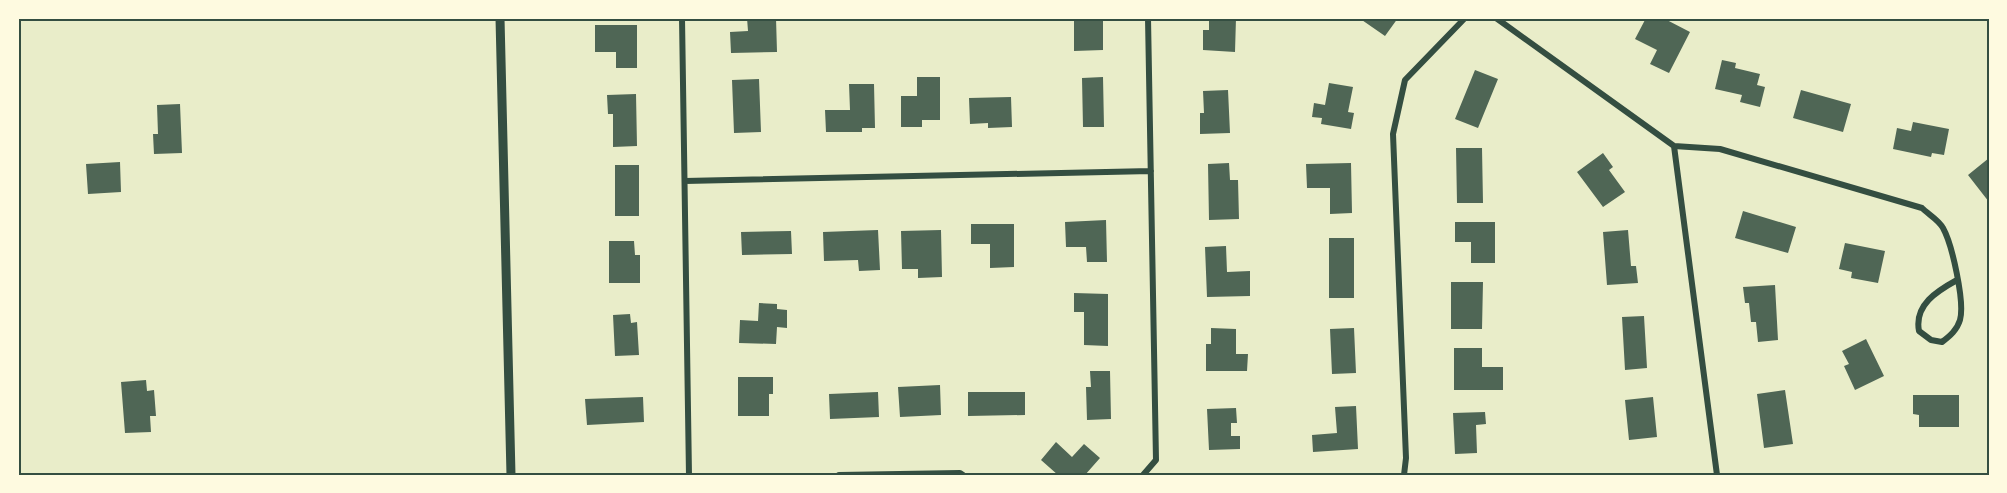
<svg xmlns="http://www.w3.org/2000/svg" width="2007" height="493" font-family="'Open Sans',sans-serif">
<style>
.building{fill:#4f6655}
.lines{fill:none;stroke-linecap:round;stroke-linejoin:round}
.minor{stroke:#344e41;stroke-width:6}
.tertiary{stroke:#344e41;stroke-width:9}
.neatline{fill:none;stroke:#344e41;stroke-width:2}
</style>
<rect width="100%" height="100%" fill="#e9edc9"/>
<path class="building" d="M747,18H776L777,52L731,53L730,32L748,31Z
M1074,18H1103V50L1074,51Z
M1209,18H1236L1235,52L1203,50V30H1209Z
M1359,18H1398L1385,36Z
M1646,18H1663L1690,32L1669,73L1650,64L1657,50L1635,39Z
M595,25H637V68H616V52H595Z
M1722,60L1736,63L1735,68L1760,74L1757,85L1765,87L1760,107L1740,102L1742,95L1715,89Z
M1475,70L1498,79L1478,128L1455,119Z
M917,77H940V120H922V127H901V96H917Z
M1103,77L1104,127H1083L1082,78Z
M759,79L761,132L734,133L732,80Z
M1329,83L1353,87L1348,112L1354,113L1351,129L1321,124L1322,118L1312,117L1314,103L1325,105Z
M849,84H874L875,128H862V132H826L825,110H850Z
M1228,90L1230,133L1200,134V113H1204L1203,91Z
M1801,90L1851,104L1843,132L1793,118Z
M636,94L637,146L613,147V114H608L607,95Z
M1011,97L1012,127L988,128V123L970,124L969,98Z
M180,104L182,153L154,154L153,134H158L157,105Z
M1913,122L1949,129L1944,155L1932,153L1931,157L1893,149L1897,128L1911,131Z
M1456,148H1482L1483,203H1457Z
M1603,153L1613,167L1609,170L1625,192L1603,207L1577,172Z
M1989,158V202L1968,175Z
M120,162L121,192L88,194L86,164Z
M1229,163L1230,180H1238L1239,219L1209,220L1208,164Z
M1351,163L1352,213L1330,214V188H1307L1306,164Z
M615,165H639V216H615Z
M1743,211L1796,227L1788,253L1735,238Z
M1106,220L1107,262H1087L1086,247H1066L1065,222Z
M1455,222H1495V263H1471V242H1455Z
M971,224H1014V267L990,268V244H971Z
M878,230L880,270L859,271L858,260L824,261L823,232Z
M941,230L942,277L918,278V269H902L901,231Z
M1628,230L1631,266H1636L1638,283L1607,285L1603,232Z
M791,231L792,254L742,255L741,232Z
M1329,238H1354V298H1329Z
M609,241H634L635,255H640V283H609Z
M1845,243L1885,251L1878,283L1851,278L1852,272L1839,269Z
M1226,246L1227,272L1250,271V296L1207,297L1205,247Z
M1451,282H1483L1482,329H1451Z
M1775,285L1778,340L1758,342L1756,322H1751L1749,303H1745L1743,287Z
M1074,293L1108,294V346L1084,345V312H1074Z
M759,303L777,304V309L787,310V328L777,327L776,344L739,343L740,320L758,321Z
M630,314L631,323L637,322L639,355L615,356L613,315Z
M1644,316L1647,368L1625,370L1622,317Z
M1211,328L1236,329V354H1248L1247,371H1206V344H1211Z
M1354,328L1356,373L1332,374L1330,329Z
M1866,339L1884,376L1855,390L1844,366L1849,364L1842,351Z
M1454,348H1482V367H1503V390H1454Z
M1090,371H1110L1111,419L1087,420L1086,387H1091Z
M738,377H773V394H769V416H738Z
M146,380L147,391L154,390L156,416H150L151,432L125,433L121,382Z
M940,385L941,415L900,417L898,387Z
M1785,390L1793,444L1764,448L1757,394Z
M878,392L879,417L830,419L829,394Z
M968,392H1025V415L968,416Z
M1913,395H1959V427H1919V415L1913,414Z
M643,397L644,422L587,425L585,399Z
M1653,397L1657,437L1629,440L1625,400Z
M1356,406L1358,449L1313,452L1312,435L1337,433L1335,407Z
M1236,408L1237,423H1231V436H1240V449L1209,450L1207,409Z
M1485,412L1486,424L1476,425L1477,453L1455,454L1453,413Z
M1056,442L1072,457L1084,444L1100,458L1085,475H1058L1041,460Z"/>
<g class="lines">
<path class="minor" d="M682,18L689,475
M1496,18L1674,146
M1674,146L1720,149L1922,208C1928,214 1939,220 1943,228C1952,244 1965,302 1960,320C1957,330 1950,336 1942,342L1931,340L1919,331C1914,305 1937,291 1957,280
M1674,146L1717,475
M685,181L1151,171
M839,475L960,473L963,475
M1143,475L1156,460L1148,18
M1404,475L1406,458L1393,134L1405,80L1465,18"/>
<path class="tertiary" d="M500,18L511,475"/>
</g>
<rect width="2007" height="493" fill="none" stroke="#fefae0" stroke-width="39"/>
<rect x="20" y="20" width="1968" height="454" class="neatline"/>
</svg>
